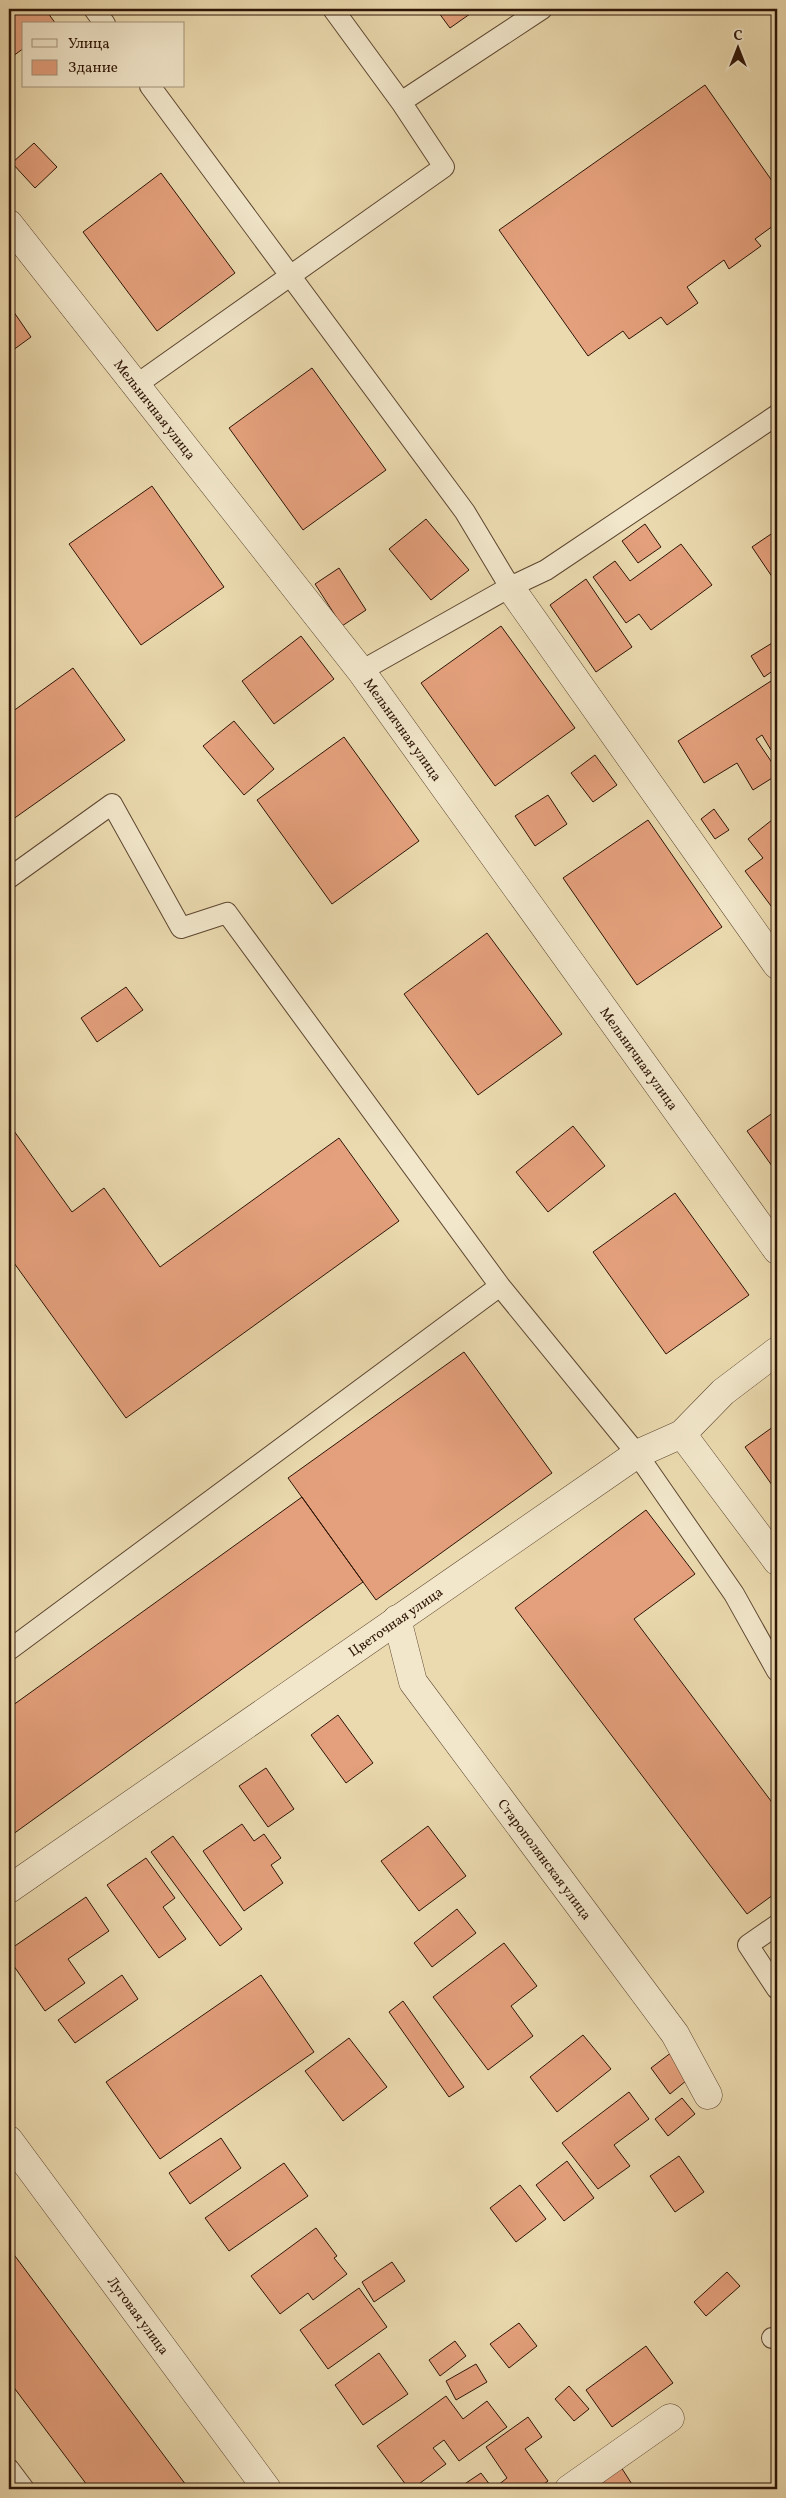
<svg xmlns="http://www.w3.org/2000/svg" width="786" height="2498" font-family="Vollkorn,serif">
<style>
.building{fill:#e4a07c;stroke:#2e1507}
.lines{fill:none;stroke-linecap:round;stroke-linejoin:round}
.service-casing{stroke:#5d4631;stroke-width:22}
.minor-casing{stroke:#5d4631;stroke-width:29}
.service{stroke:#f2e7cb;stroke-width:20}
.minor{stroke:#f2e7cb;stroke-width:28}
.labels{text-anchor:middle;stroke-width:4;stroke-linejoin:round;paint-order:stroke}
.street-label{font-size:14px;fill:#2e1507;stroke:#f2e7cb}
</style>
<rect width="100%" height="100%" fill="#ebdaaf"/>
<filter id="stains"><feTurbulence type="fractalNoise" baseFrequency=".004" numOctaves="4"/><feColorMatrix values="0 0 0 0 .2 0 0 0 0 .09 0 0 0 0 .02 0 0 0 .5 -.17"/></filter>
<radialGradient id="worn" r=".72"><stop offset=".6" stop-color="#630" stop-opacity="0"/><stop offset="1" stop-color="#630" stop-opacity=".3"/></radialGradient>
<path class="building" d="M9,9H45L56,24H24V48L9,59Z
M436,9H477L450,28Z
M705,85L777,188V223L755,239L761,246L729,269L724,260L687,287L698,303L667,325L661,317L629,339L623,331L588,356L499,230Z
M34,143L57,167L35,188L12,163Z
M161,173L235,273L157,331L83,232Z
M9,305L31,337L9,353Z
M312,368L386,470L303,530L229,428Z
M152,486L224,587L141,645L69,544Z
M426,519L469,570L431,600L389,549Z
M645,524L661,547L638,563L622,541Z
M777,530V584L752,547Z
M681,544L712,585L651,630L639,614L626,623L593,577L615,561L630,581Z
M339,568L366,610L342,626L315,584Z
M586,579L632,647L596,672L550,605Z
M501,626L575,728L495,786L421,683Z
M301,636L334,679L274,724L242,681Z
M777,640V668L764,677L751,656Z
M73,668L125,740L9,822V714Z
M771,681L777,692V746L771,750L762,735L756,739L777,770V775L753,790L737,763L704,783L678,741Z
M234,721L274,769L244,795L203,746Z
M344,737L419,841L332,904L257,800Z
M595,755L617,785L593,802L571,773Z
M548,795L567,824L535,846L515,816Z
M714,809L729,830L715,839L701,819Z
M777,816V914L745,871L763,858L748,839Z
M648,820L722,927L637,985L563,878Z
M487,933L562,1034L478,1095L404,994Z
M126,987L143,1010L97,1042L81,1018Z
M777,1110V1173L747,1131Z
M9,1124L72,1212L104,1188L160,1267L339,1138L399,1221L126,1418L9,1256Z
M573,1126L605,1166L548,1212L516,1172Z
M675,1193L749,1295L666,1354L593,1252Z
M464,1352L552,1473L376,1600L288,1478Z
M777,1424V1492L745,1447Z
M302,1497L363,1582L9,1837V1708Z
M646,1510L695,1574L634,1619L777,1809V1892L747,1914L515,1608Z
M338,1715L373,1763L346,1783L311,1735Z
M266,1768L294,1809L268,1827L239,1786Z
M242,1824L254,1841L264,1834L281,1858L271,1865L283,1883L244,1911L203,1851Z
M428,1826L466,1876L419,1911L381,1861Z
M173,1836L242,1929L220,1946L151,1852Z
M146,1858L175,1898L163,1907L186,1939L159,1958L107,1885Z
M86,1897L109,1931L68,1959L85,1983L45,2011L9,1959V1950Z
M457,1909L476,1933L432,1967L414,1943Z
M504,1943L537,1986L511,2006L533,2036L488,2070L433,1997Z
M122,1975L138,1999L75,2043L58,2020Z
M261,1975L314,2052L160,2159L106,2082Z
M403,2001L464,2087L449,2097L389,2012Z
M583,2035L611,2069L557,2112L530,2077Z
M349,2038L387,2087L343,2121L305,2071Z
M672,2052L692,2076L670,2094L651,2068Z
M629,2092L649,2119L614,2145L630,2166L598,2189L562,2143Z
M682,2098L695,2114L668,2136L655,2119Z
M221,2138L241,2168L190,2204L169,2173Z
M679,2156L704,2192L675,2212L650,2176Z
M567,2161L594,2198L564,2221L536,2185Z
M284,2163L308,2196L229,2251L205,2218Z
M520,2185L546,2219L516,2242L490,2208Z
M316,2228L337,2256L334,2258L347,2274L313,2300L308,2293L280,2314L251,2276Z
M9,2248L189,2489H90L9,2381Z
M392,2262L405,2281L374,2302L362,2282Z
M727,2272L740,2286L706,2316L694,2302Z
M359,2288L387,2327L328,2369L300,2330Z
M519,2323L537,2346L509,2368L490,2344Z
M455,2341L466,2356L440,2376L429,2360Z
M646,2346L673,2383L612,2427L586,2390Z
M379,2353L408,2394L363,2425L335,2385Z
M476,2364L487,2382L456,2400L446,2381Z
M569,2386L589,2409L574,2421L555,2399Z
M446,2396L463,2419L487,2401L507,2427L459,2461L444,2440L433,2448L446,2464L412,2489H409L377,2446Z
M528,2417L542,2437L525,2449L548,2481L537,2489H493L507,2478L486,2447Z
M621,2467L635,2489H587Z
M481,2473L493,2489H457Z"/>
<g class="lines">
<defs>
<path id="service" d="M94,9L105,24
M333,9L401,102L542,9
M150,86L465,512L510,587
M136,385L444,167L401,102
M361,671L510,587L546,570L777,415
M9,878L112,804L181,928L227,913L500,1286
M9,1650L500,1286L637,1454L734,1594L777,1671
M777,1925L748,1945L777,1989
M772,2338H777
M9,2469L24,2489"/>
<g id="minor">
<path id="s1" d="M9,224L361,671L777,1250"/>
<path d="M510,587L777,965"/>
<path d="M682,1434L777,1561"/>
<path id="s2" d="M397,1619L413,1682L675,2034L708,2095"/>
<path id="s3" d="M9,1889L637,1454L682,1434L723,1392L777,1351"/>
<path id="s4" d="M9,2140L267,2489"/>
<path d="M569,2489L670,2418"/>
</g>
</defs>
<use href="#service" class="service-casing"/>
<use href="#minor" class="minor-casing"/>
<use href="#service" class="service"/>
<use href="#minor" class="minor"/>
</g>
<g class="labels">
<g class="street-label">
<text dy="5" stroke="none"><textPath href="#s1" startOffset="236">Мельничная улица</textPath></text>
<text dy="5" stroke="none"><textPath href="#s1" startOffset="641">Мельничная улица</textPath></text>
<text dy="5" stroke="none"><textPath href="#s1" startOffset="1046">Мельничная улица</textPath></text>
<text dy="5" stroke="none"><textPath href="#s3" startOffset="470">Цветочная улица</textPath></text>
<text dy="5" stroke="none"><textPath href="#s2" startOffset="286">Старополянская улица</textPath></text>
<text dy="5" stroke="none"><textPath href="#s4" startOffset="218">Луговая улица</textPath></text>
</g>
</g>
<rect width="786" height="2498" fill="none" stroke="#ebdaaf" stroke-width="30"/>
<rect x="10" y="10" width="766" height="2478" fill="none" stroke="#2e1507" stroke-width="2.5"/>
<rect x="15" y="15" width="756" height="2468" fill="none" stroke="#2e1507"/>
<rect x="22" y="22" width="162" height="65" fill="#f2e7cb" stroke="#a4937d"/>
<rect x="32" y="39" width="25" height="8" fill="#f2e7cb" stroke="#a4937d"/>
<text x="68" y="48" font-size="15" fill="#2e1507">Улица</text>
<rect x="32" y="60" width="25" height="15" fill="#e4a07c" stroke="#a4937d"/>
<text x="68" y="72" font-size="15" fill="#2e1507">Здание</text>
<g transform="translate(738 48)" stroke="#f2e7cb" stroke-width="4" paint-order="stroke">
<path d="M0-4L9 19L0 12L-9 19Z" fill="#2e1507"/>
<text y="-8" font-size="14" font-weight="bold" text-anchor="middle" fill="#2e1507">С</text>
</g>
<rect width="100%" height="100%" filter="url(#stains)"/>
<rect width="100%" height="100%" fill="url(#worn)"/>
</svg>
